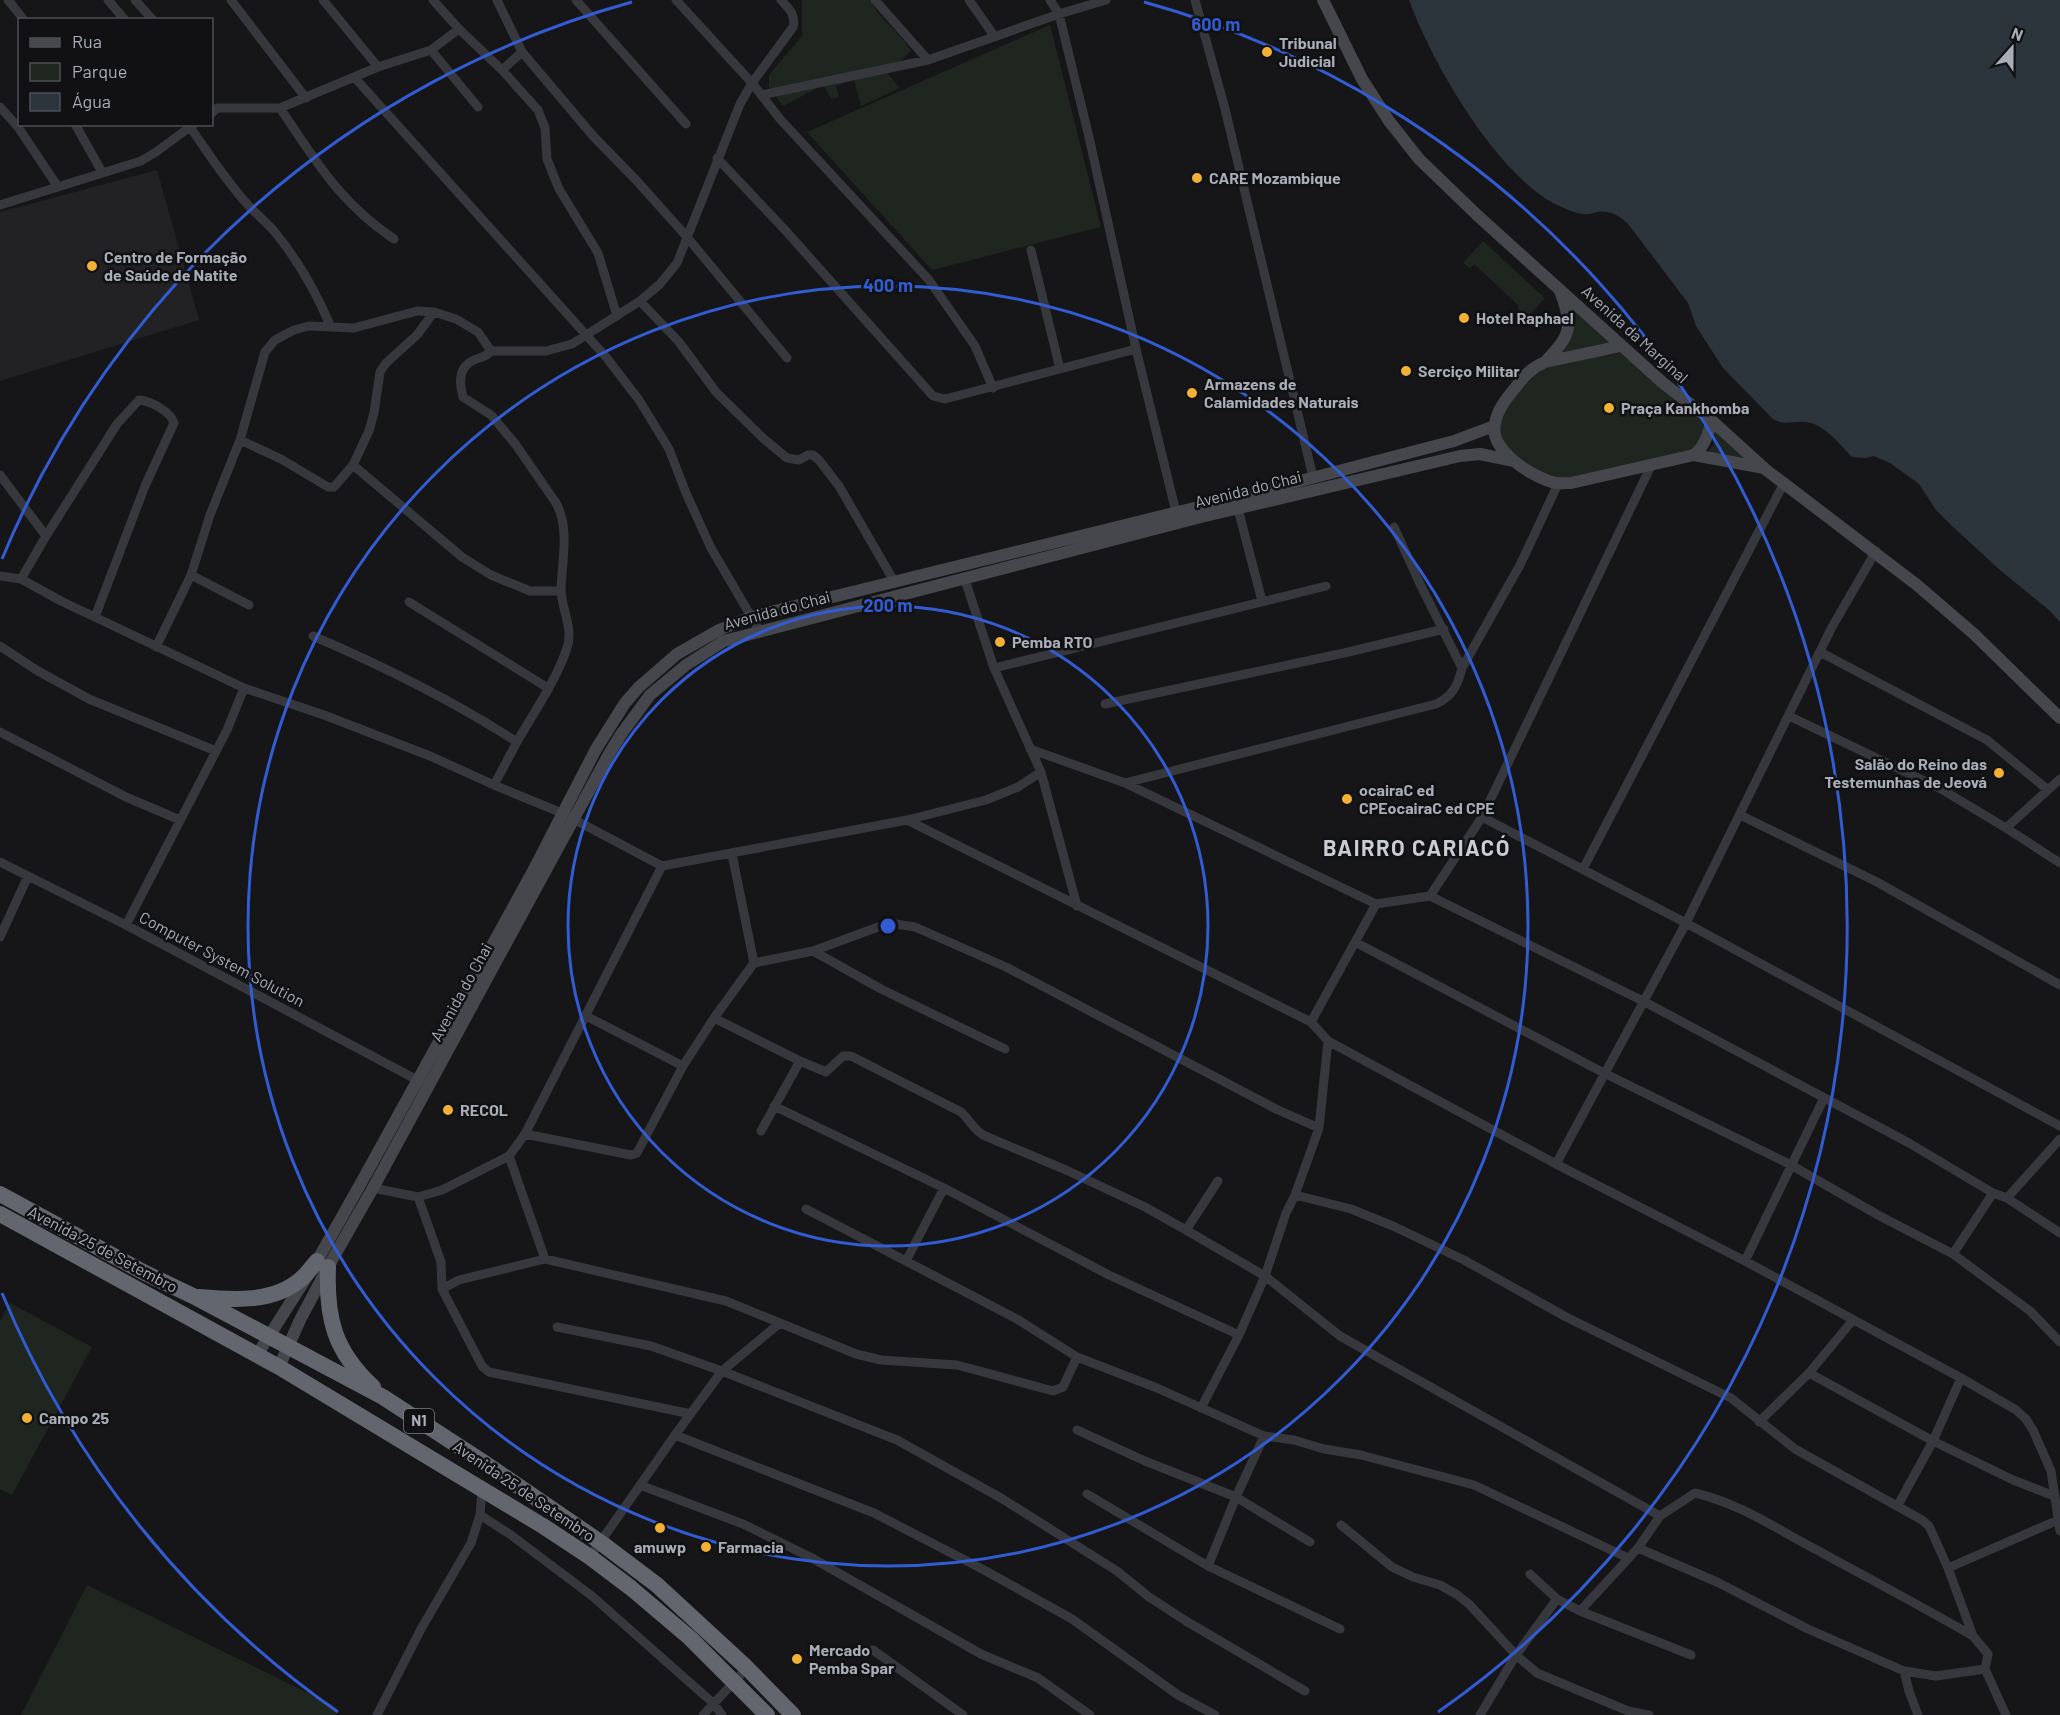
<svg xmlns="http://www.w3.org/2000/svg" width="2060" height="1715" font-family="Barlow,sans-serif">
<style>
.built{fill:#222225}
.green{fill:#1e261f}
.water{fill:#2c353c}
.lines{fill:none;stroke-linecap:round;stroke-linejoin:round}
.street{stroke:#37383d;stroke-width:9}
.secondary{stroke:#45474d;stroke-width:12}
.highway{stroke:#63666e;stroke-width:16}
.ring{fill:none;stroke:#325cd3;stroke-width:3}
.poi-dot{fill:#f2b134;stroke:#111113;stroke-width:2}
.labels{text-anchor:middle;stroke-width:5;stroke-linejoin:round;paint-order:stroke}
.shield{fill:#111113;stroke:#7b7e86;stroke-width:1.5}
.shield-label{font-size:15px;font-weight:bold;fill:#a8adb8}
.poi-label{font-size:16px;font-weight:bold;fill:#a8adb8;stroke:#111113;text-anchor:start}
.street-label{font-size:16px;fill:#a8adb8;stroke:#111113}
.district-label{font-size:22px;font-weight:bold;letter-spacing:1.5px;fill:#c9ccd4;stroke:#111113}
.centre{fill:#325cd3;stroke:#111113;stroke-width:3}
.ring-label{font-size:18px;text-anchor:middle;font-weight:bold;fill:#325cd3;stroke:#111113;stroke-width:5;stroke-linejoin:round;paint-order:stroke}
</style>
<rect width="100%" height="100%" fill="#161618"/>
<path class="built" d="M157,170L199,320L0,381V212Z"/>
<path class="green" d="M802,0H870C880,21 900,31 911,51L887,73L900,88L861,106L854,80L836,86L839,97L831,99L823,85L783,106L769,87V75L802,36Z
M1050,25L1101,227L932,270L807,132Z
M1483,241L1545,298L1527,318L1517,309L1519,306L1474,264L1470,268L1463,263Z
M1566,299L1613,344L1555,356L1567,344Z
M1620,353L1702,421C1706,433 1700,441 1693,451L1570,480C1564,479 1558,480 1552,478C1534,475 1496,446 1498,426C1499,414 1520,383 1530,375C1544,363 1599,357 1620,353Z
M1715,431L1753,462L1707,453L1713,445Z
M10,1303L92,1347L12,1495L0,1489V1321Z
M87,1585L333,1705L337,1715H21Z"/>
<path class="water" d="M1409,0H2060V622L2049,610L2001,571L1951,525L1936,510L1919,484L1890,463L1874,456L1865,458L1852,457C1840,445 1828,428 1811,423C1797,419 1787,427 1773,419L1723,368L1696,326L1688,303L1629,225C1620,216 1610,210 1597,212C1593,213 1587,215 1583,214C1575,213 1561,207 1553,203C1494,170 1432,63 1409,0Z"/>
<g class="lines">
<path class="street" d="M8,0L24,20
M108,0L125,20
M135,0L153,20
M231,0L306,98
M497,0L522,52L502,70
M576,0L686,124
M676,0L752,83L780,119L929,280L975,346L993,388
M875,0L928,60
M969,0L995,37
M1050,0L1059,14L1089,137L1136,349L1176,512
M1195,0L1225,109L1313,477
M459,29L502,70L538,110L545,128L547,159L559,189L598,253L617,316
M431,50L478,107
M522,52L594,137L636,180L687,237L787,358
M378,67L431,50L459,29L433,0
M355,78L606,357L639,400L669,449L686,493L711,548L759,630
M761,95L928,60L1059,14L1106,0
M0,107L18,127L58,187
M280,108C316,161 339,202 394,239
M212,113L217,108H280L378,67L323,0
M75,124L102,172
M190,127C209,154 226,181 248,205C256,214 266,222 274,231C297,259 316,292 330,325
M717,158L785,230L933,396L945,399L1136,349
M0,205L141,161L156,152L194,124
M1031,250L1060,369
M640,301L660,284L677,263L740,104L752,83L793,27C796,14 789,9 781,0
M240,440L265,352L275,340L294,330L309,326L354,328L417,311L434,312L456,319L478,332L491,351
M353,465L462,557L491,575L530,591H561
M0,475L46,536
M1238,509L1262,601
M1394,527L1421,586L1462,668
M191,575L249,605
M0,576L21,579L46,536L117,424L139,400C151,401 171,412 174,423L145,486L95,617
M21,579L61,601L244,688L324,715L430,756L494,785L562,813L662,866L907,820L986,800L1018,787L1041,772
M965,580L994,668L1041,772L1077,906
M409,602L548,688
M313,636C383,666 452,700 517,742C534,712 556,681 567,648C574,629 561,608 561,589C562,561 570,528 556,503L516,445L491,415L463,397C459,383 458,367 474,360C481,357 486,357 491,351H546L572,344L640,301L679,342L716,392L764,439L787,458L799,460L808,455H813L819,460L839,486L895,583
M0,646L38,671L89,699L216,751
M156,647L191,575L210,515L240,440L281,459L328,487H334L353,465L369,431L374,413L380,372L386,363L417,335L434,312
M1820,652L1987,740L2048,790
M994,668L1326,586
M1105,704L1344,653L1444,629
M1789,716L1941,789L2006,828L2060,863
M0,732L126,797L180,820
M1030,749L1125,783L1376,904L1430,896L1643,1001L1909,1143L1993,1193L2007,1198L2060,1233
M1125,783L1436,704C1453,696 1458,685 1462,668L1520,565L1558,484
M494,785L517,742
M1740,815L1877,882L2060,985
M1482,817L1686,923L2060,1126
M907,820L1311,1022L1328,1041L1556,1164L1745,1261L1961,1378L2016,1410L2026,1419L2033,1430L2051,1471L2060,1531
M2006,828L2060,779
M732,854L754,963
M0,862L126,925L421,1082
M1583,869L1784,483
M1430,896L1482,817L1651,466
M126,925L227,730L244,688
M0,937L28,876
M1355,942L1604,1073L1791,1165L1878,1215L1953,1254L2030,1311L2060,1342
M813,951L881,989L1005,1049
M586,1016L683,1066
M714,1018L800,1061L826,1072L843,1056H851L961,1112C970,1120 973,1129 983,1135L1066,1170L1145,1207L1186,1230L1265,1276L1340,1336L1660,1516
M1311,1022L1376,904
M774,1106L944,1188L1109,1275L1239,1335
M761,1131L800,1061
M525,1134L631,1155L637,1153L683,1066L714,1018L754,963L813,951L889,923L915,927L1006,967L1278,1110L1319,1128
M509,1156L545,1259
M1556,1164L1686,923L1832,627L1876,551
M373,1188L418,1197L442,1190L509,1156L525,1134L662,866
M1295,1195L1351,1209L1393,1226L1464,1260L1566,1317L1731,1398L1795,1449L1922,1520L1929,1526L1948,1568L1973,1636L1988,1654L1985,1669L2006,1715
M418,1197L441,1262L442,1289L482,1366L489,1372L691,1414
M2007,1198L2060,1139
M806,1209L1017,1319L1077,1357L1157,1388L1264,1436L1294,1440L1324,1449L1361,1455L1474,1485L1628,1558
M1186,1230L1218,1181
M1953,1254L1993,1193
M906,1261L944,1188
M1745,1261L1824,1098
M442,1289L459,1280L545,1259L726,1301L856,1354L881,1360L957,1365L1053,1391L1063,1387L1077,1357
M557,1327L651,1346L722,1371L897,1440L1001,1498L1117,1571L1149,1597L1186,1621L1305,1691
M1809,1373L1933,1441L2013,1480L2054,1496
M1201,1408L1239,1335L1265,1276L1286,1213L1295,1195L1319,1128L1328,1041
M1759,1422L1809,1373L1853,1320
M1077,1430L1145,1461L1236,1497L1310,1542
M675,1435L874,1513L986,1571L1072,1619L1178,1695L1215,1715
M640,1485L743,1524L812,1558L981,1654L1038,1678L1090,1715
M1087,1494L1208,1566L1340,1629
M1898,1505L1933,1441L1961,1378
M480,1515L482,1489
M1341,1525L1392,1567L1413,1577L1440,1585L1456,1594L1469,1604L1516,1655L1537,1673L1628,1711L1649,1715
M1638,1548L1717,1582L1808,1629L1904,1671L1936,1676L1985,1669
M590,1557L675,1435L722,1371L780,1323
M1208,1566L1236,1497L1264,1436
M1948,1568L2058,1520
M1530,1574L1557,1599L1580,1611L1691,1655
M1580,1611L1638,1548L1660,1516L1695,1493C1741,1504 1775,1528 1815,1549C1868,1578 1921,1606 1973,1636
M873,1650L963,1715
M1904,1671L1909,1691L1918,1715
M377,1715L421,1629L471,1543L480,1515L511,1535L592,1596L713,1703L722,1715
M703,1715L747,1668
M1480,1715L1516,1655L1557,1599"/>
<path class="secondary" d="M1323,0L1362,79L1389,121L1419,159L1477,215L1663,383L1711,420L1765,469L1917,585L1974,634L2060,718
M1621,346L1545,362C1531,368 1524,376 1515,388C1506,399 1497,410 1495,424C1489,450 1531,476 1552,482C1558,484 1565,483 1571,483L1694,455L1764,468
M1545,362C1571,335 1574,327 1560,291
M1694,455C1705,446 1709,434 1711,420
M257,1355L317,1261L361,1183L532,873L596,749L625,703L639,687L677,654L719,630L751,617L1235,498L1454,441L1494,426
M279,1367L300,1320L328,1267L373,1188L609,754L622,733L650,695L686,665L724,641L1201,517L1460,456L1480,454L1514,461"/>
<path class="highway" d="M0,1194L145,1273L193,1296L383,1397L486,1464L600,1542L657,1585L747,1668L793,1715
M0,1214L279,1367L543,1526L590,1557L631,1588L690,1638L767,1715
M328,1267C326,1318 334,1351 373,1387
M199,1297C233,1300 274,1303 301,1279C307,1274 312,1267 317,1261"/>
</g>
<g class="ring">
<circle cx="888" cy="926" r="320"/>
<circle cx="888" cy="926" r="640"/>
<path d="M338 1712A959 959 0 0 1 2 1293M2 559A959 959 0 0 1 632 2M1144 2A959 959 0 0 1 1438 1712"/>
</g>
<g class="poi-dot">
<circle cx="1267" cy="52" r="6"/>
<circle cx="1197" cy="178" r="6"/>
<circle cx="92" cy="266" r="6"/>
<circle cx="1464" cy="318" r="6"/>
<circle cx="1406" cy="371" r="6"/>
<circle cx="1192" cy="393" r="6"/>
<circle cx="1609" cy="408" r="6"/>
<circle cx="1000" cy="642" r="6"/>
<circle cx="1999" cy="773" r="6"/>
<circle cx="1347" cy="799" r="6"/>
<circle cx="448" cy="1110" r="6"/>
<circle cx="27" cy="1418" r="6"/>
<circle cx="660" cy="1528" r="6"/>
<circle cx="706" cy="1547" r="6"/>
<circle cx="797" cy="1659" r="6"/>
</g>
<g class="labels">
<rect class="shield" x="404" y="1409" width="30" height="24" rx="4.5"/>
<g class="shield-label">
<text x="419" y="1426">N1</text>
</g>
<g class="poi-label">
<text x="1279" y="49">Tribunal<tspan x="1279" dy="18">Judicial</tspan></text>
<text x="1209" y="184">CARE Mozambique</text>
<text x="104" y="263">Centro de Formação<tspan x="104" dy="18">de Saúde de Natite</tspan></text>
<text x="1476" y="324">Hotel Raphael</text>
<text x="1418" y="377">Serciço Militar</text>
<text x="1204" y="390">Armazens de<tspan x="1204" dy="18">Calamidades Naturais</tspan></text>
<text x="1621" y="414">Praça Kankhomba</text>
<text x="1012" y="648">Pemba RTO</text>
<text x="1987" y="770" text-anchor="end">Salão do Reino das<tspan x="1987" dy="18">Testemunhas de Jeová</tspan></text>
<text x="1359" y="796">ocairaC ed<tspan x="1359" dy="18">CPEocairaC ed CPE</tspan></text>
<text x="460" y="1116">RECOL</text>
<text x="39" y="1424">Campo 25</text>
<text x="660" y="1553" text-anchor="middle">amuwp</text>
<text x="718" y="1553">Farmacia</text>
<text x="809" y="1656">Mercado<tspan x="809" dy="18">Pemba Spar</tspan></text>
</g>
<g class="street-label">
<text transform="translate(1635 334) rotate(42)" y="6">Avenida da Marginal</text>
<text transform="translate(1248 489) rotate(-14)" y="6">Avenida do Chai</text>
<text transform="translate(777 610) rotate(-15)" y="6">Avenida do Chai</text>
<text transform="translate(222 959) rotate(28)" y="6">Computer System Solution</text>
<text transform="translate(461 992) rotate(-61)" y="6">Avenida do Chai</text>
<text transform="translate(103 1249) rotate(28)" y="6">Avenida 25 de Setembro</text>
<text transform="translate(524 1491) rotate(34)" y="6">Avenida 25 de Setembro</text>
</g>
<g class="district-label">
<text x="1417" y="856">BAIRRO CARIACÓ</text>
</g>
</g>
<circle cx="888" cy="926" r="9" class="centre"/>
<g class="ring-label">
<text x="1216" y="31">600 m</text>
<text x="888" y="292">400 m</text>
<text x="888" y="612">200 m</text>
</g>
<rect x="18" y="18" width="195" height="108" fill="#111113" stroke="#4d4f55" stroke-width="1.5"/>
<rect x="30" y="38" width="30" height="9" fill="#45474d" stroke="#4d4f55" stroke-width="1.5"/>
<text x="72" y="48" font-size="18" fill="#a8adb8">Rua</text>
<rect x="30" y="63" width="30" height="18" fill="#1e261f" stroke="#4d4f55" stroke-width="1.5"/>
<text x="72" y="78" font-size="18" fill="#a8adb8">Parque</text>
<rect x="30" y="93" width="30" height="18" fill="#2c353c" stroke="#4d4f55" stroke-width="1.5"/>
<text x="72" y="108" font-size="18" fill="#a8adb8">Água</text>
<g transform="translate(2012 48) rotate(21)" stroke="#111113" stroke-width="4.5" paint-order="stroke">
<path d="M0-4.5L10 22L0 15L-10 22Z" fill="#a8adb8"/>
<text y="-9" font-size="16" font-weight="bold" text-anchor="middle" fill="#a8adb8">N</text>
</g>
</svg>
